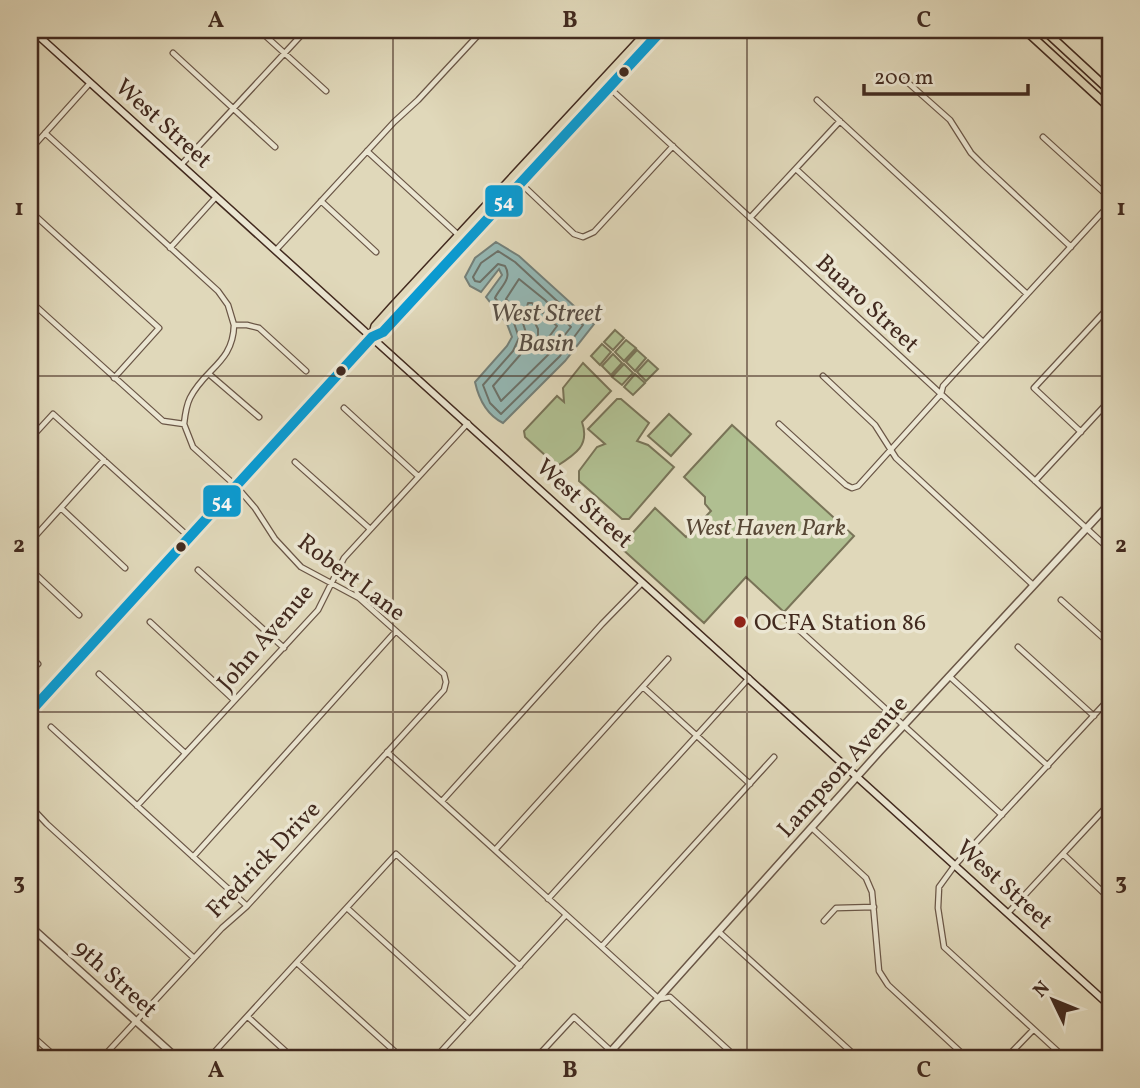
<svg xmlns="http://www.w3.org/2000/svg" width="1140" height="1088" font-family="Vollkorn,serif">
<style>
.green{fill:#b0bf91;stroke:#797458;stroke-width:2}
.water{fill:#95b9b6;stroke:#74807a;stroke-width:2}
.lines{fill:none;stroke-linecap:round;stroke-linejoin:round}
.shore{stroke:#6c726a;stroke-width:2}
.minor-casing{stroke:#6a5646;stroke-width:7}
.tertiary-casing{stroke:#6a5646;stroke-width:9}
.secondary-casing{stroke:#422a1f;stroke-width:9}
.primary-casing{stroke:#422a1f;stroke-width:10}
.minor{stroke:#ebe6d2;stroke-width:4.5}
.tertiary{stroke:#ebe6d2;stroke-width:6}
.secondary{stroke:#ebe6d2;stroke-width:6}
.primary{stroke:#e0d8ba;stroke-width:7}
.bus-1-casing{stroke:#ebe6d2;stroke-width:16}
.bus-1{stroke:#0a9bd2;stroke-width:10}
.grid{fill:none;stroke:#422a1f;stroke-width:2;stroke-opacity:0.55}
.bus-dot{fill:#422a1f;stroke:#ebe6d2;stroke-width:2.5}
.poi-dot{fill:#8f2418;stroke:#ebe6d2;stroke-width:2.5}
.labels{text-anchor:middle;stroke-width:7;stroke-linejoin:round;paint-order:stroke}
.street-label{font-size:24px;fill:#422a1f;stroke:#ebe6d2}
.park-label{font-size:24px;font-style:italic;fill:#584836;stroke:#ebe6d2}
.poi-label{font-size:24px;fill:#422a1f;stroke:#ebe6d2;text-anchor:start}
.water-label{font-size:26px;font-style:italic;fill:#574e45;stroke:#ebe6d2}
.line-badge{stroke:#ebe6d2;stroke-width:2.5}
.badge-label{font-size:19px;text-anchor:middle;font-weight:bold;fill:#fff}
.neatline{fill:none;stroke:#422a1f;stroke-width:2.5}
.grid-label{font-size:23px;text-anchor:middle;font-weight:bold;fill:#422a1f}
</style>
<rect width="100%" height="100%" fill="#e0d8ba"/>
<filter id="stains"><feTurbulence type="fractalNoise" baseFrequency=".00286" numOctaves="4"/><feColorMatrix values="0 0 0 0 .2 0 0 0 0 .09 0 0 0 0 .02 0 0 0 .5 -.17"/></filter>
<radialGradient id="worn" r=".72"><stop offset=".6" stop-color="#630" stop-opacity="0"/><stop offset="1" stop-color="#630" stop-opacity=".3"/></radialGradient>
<path class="green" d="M615,330L624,338L613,350L604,342Z
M626,340L636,348L624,361L615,352Z
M602,344L611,352L600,365L591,356Z
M637,350L646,358L635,371L626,362Z
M613,354L622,363L611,375L602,366Z
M648,360L658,369L646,381L637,372Z
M583,363L611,391L582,422C590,445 576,454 557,466L525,437L524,431L557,396L564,402L563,388Z
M624,364L633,373L622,385L612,377Z
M635,374L645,383L633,395L624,387Z
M617,399H621L649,423L637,441L648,445L674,467L629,519H622L579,481V471L597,447L605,444L588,429Z
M669,414L691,434L671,456L648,436Z
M732,425L854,536L784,612L746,577L704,623L620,547L655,508L686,537L711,511L705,504V497L684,477Z"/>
<path class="water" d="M496,242L519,256L594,324L565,361L503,423C487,415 479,400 475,382L507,346L512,337L507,324L486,297L502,275L499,269L481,292L470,286L465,277L475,258Z"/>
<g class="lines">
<path class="shore" d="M498,251L515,262L583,325L560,356L501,414L490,403L483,385L513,351L519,338L513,320L495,298C500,287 513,279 505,266L498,264L480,282L475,281L473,277L481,263Z
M519,279L545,300L571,327L553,350L501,401L493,386L520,355L528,339L521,317L506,299Z
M528,303H532L557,326L543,345L538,343V329L527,307Z"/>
<defs>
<path id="minor" d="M259,30L326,91
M371,30L377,35
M39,36L45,30
M173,53L275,147
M905,80L950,120L971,153L983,165L1071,247
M602,81L1110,550
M817,100L1027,294
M45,133L218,291L228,305L234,325H247L259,328L306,371
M1043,137L1110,198
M30,150L90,83
M367,151L466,242
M181,165L306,30
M796,169L983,342
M513,176L574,234L583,237L594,232L673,146
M321,201L376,252
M30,211L159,328L114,378
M750,218L840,121
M170,248L216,197
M276,250L394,122L418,100L481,32L479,30
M30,301L163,421L184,424L193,447L236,486L255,508L275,539L301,567L359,598L444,674L446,682L444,690L247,906L222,928L102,1058
M209,374L259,417
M823,376L875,425L896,458L1033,585
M344,408L418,476
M184,424C185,415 186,406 190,398C205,368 233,363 234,325
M779,424L846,485L852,488L858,486L941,394L943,386L1110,204
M1081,432L1034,388L1110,306
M30,439L53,414L189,537
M295,462L369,528
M1035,481L1110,400
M61,508L125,568
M30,542L104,460
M30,569L79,615
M198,570L284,648
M1061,600L1110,644
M787,619L1002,815
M150,622L234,700
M1018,647L1094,716
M30,656L38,664
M99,674L185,753
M949,676L1048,766
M643,687L750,784
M51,727L247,906
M387,752L659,999L670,997L737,1058
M442,801L602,624L642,583
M30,806L47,824L194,958
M137,806L318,610L344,558L468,423
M812,828L866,878L872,892L879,971L888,985L967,1058
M495,850L668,659
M1063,854L1110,899
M193,857L396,631
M548,899L749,678
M347,908L470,1020
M1008,913L1110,803
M824,921L836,908L874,907
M719,932L858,1058
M602,946L774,757
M297,963L402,1058
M248,1017L293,1058
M30,1034L57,1058
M209,1058L396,854L520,966
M435,1058L566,915
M536,1058L574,1017L611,1051
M1006,1058L1033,1030
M1065,1058L944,947L938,908L939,887L955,865L1110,698"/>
<path id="tertiary" d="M30,47L39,36
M30,926L177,1058
M605,1058L880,751L1110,503"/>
<path id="secondary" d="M32,30L1110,1006"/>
<path id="primary" d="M1025,30L1110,108
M1044,30L1110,91
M372,337L383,332L662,30
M30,712L372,337L375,326L392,307L649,30"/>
</defs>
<use href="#minor" class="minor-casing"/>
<use href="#tertiary" class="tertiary-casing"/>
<use href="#secondary" class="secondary-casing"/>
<use href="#primary" class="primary-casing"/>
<use href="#minor" class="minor"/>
<use href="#tertiary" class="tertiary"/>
<use href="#secondary" class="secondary"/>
<use href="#primary" class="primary"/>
<defs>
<path id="bus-1" d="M30,712L372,337L383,332L662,30"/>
</defs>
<use href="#bus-1" class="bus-1-casing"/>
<use href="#bus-1" class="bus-1"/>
</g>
<path class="grid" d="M393,30V1058M747,30V1058M30,376H1110M30,712H1110"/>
<g class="bus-dot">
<circle cx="624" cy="72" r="6"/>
<circle cx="341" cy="371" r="6"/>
<circle cx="181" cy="547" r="6"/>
</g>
<circle class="poi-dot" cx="740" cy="622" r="7"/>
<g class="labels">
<g class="street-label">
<text transform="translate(164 123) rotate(42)" y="8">West Street</text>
<text transform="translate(868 303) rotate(43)" y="8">Buaro Street</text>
<text transform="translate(585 503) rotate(42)" y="8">West Street</text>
<text transform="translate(352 577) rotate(37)" y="8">Robert Lane</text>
<text transform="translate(265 637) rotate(-49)" y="8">John Avenue</text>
<text transform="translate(842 766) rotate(-48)" y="8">Lampson Avenue</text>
<text transform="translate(263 859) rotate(-46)" y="8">Fredrick Drive</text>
<text transform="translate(1005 884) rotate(42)" y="8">West Street</text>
<text transform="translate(116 978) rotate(42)" y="8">9th Street</text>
</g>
<g class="park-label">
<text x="765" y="535">West Haven Park</text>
</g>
<g class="poi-label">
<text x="754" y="630">OCFA Station 86</text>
</g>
<g class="water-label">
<text x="546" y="321">West Street<tspan x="546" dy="30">Basin</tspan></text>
</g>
</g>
<g class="line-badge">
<rect x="484" y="184" width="40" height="34" rx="7" fill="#0a9bd2"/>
<rect x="202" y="484" width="40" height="34" rx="7" fill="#0a9bd2"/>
</g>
<g class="badge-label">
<text x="504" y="208">54</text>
<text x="222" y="508">54</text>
</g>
<rect width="1140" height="1088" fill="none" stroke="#e0d8ba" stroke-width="77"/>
<g transform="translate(1053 1000) rotate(313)" stroke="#ebe6d2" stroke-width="5" paint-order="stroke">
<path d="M0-5L12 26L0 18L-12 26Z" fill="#422a1f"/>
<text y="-10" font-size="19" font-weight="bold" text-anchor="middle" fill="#422a1f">N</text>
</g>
<path d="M864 84v10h164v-10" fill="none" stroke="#422a1f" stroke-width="3.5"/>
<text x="874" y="84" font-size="21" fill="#422a1f" stroke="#ebe6d2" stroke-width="5" paint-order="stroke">200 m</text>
<rect x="38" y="38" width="1064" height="1012" class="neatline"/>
<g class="grid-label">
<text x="216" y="27">A</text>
<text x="570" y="27">B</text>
<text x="924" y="27">C</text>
<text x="19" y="215">1</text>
<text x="1121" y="215">1</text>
<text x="19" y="552">2</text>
<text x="1121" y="552">2</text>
<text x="19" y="889">3</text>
<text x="1121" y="889">3</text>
<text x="216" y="1077">A</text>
<text x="570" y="1077">B</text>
<text x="924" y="1077">C</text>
</g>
<rect width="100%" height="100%" filter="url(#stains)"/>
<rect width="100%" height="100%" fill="url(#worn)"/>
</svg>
